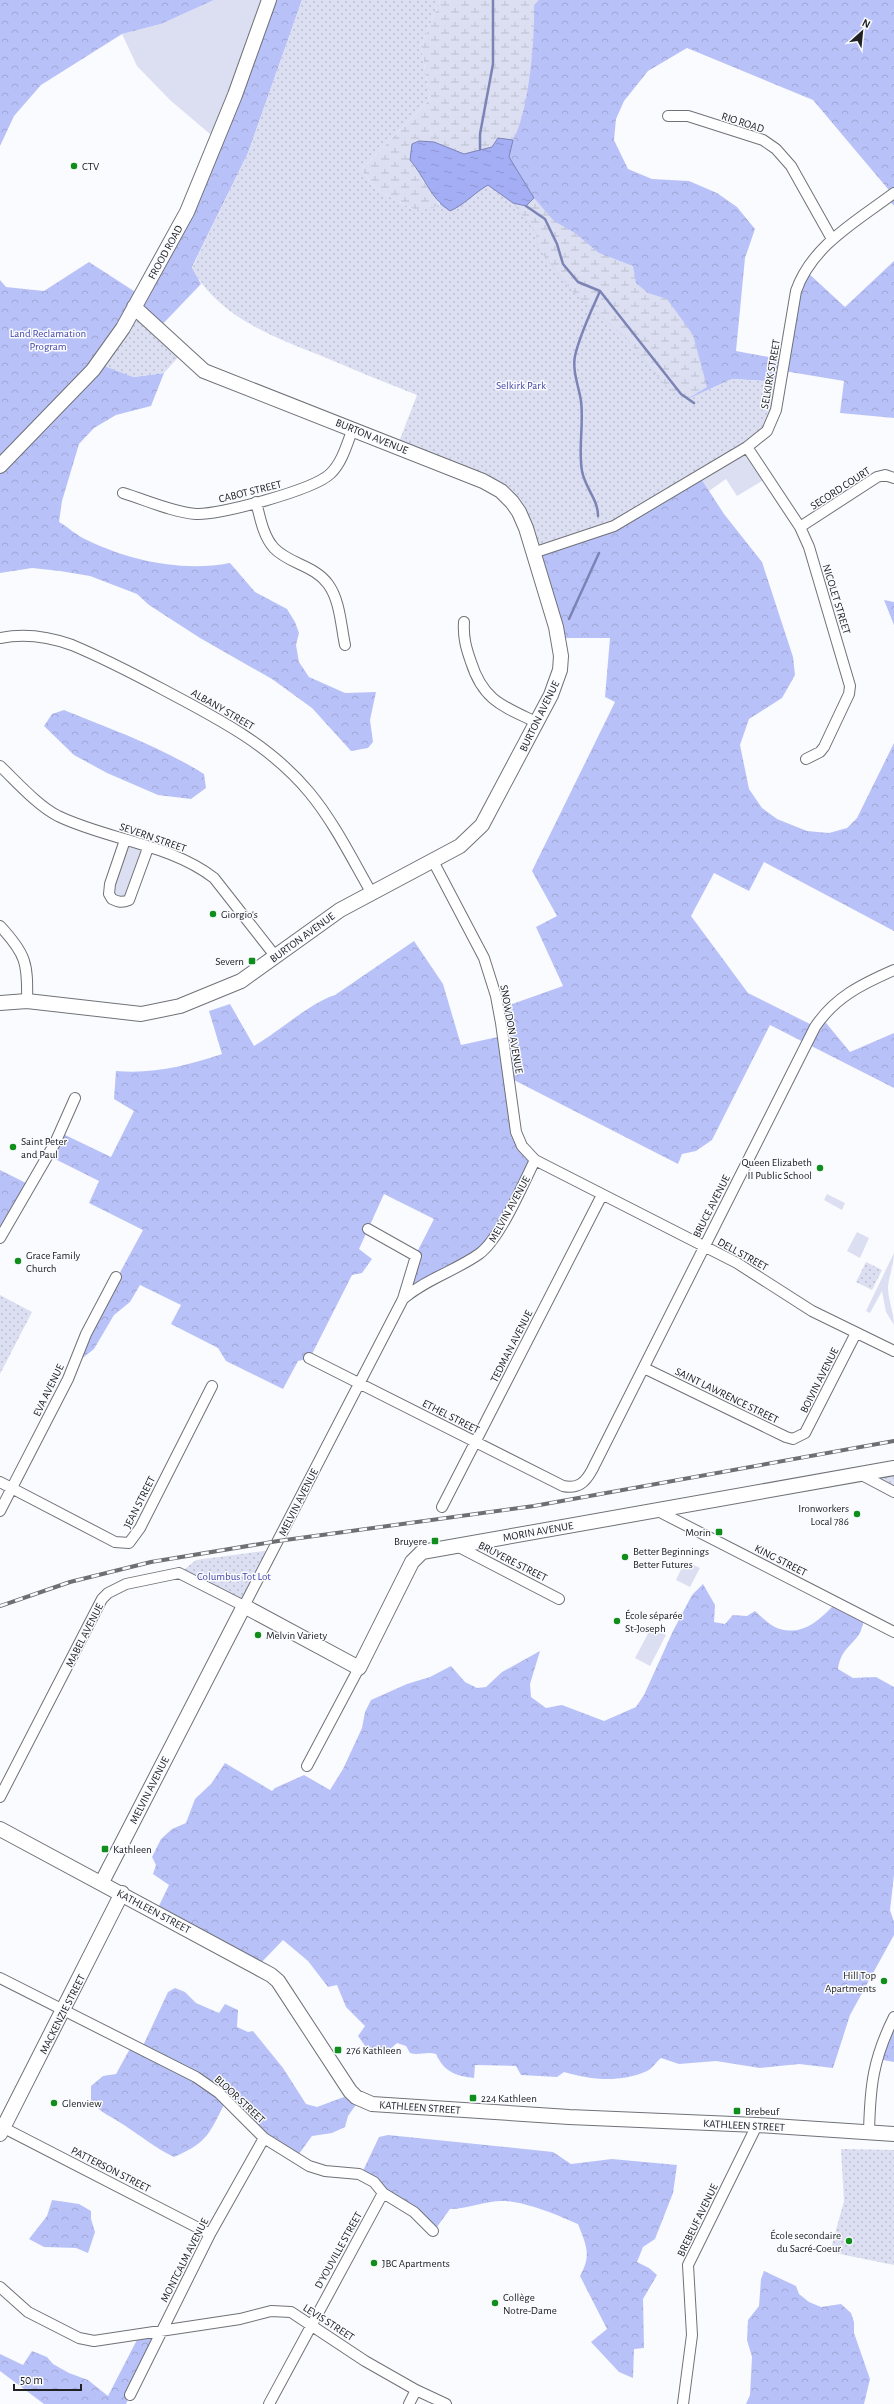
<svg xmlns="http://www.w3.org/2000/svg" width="894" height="2404" font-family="'Alegreya Sans',sans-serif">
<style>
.grass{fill:#dbdff1}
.forest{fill:url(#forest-crowns)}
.wetland{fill:url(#wetland-marsh)}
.park{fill:url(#park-dots)}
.water{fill:url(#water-ripples);stroke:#7c84b6}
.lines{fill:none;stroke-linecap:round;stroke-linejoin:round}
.stream{stroke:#7c84b6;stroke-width:2.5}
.street-casing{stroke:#707278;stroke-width:12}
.secondary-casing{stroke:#707278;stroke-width:16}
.street{stroke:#fff;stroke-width:10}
.secondary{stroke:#fff;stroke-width:14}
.rail-casing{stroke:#6e6f71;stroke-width:4}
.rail{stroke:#fafbfe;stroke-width:2.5;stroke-dasharray:8;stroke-linecap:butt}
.poi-dot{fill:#108e1c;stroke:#fafbfe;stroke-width:1.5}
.labels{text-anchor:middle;stroke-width:3;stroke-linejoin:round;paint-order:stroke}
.street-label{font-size:11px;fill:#202123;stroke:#fafbfe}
.poi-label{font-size:11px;fill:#202123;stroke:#fafbfe;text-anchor:start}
.park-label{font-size:11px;fill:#4446aa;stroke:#fafbfe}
</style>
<defs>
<pattern id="forest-crowns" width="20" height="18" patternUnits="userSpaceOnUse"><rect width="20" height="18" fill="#b9c2f8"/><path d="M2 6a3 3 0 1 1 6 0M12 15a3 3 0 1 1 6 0" fill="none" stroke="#9fa6d4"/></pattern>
<pattern id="wetland-marsh" width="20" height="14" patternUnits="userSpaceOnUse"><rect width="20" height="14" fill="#dbdff1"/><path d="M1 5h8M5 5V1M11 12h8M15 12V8" fill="none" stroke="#bcbfce"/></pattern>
<pattern id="park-dots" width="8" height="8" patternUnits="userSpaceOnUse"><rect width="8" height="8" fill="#dbdff1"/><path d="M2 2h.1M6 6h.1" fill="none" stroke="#bcbfce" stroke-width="1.8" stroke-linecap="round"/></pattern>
<pattern id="water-ripples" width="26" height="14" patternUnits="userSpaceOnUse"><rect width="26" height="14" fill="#a4aef5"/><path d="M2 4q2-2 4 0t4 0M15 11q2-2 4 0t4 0" fill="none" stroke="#8d95d2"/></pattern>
</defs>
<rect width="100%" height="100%" fill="#fafbfe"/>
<path class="grass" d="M214,0H268L217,140L170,100L137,66L122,34L161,24Z
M747,448L767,478L737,496L726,479L709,491L700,477Z
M125,842L147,849L128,899L117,901L110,889Z
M827,1194L845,1203L842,1210L824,1200Z
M857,1232L869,1238L860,1258L847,1251Z
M894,1253C894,1265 889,1275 888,1287C888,1301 894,1312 894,1325L886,1312L882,1291L870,1313L866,1311Z
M685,1561L700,1568L690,1587L676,1580Z
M651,1628L666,1635L650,1666L635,1658Z"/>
<path class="forest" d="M0,0H214L161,24L122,34L41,85L14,116L0,146Z
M268,0H302L248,153L192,267L201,284L157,330L133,377L164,373L151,406L116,415L94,428L79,444L62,501L59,522C68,527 77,536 87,540C130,561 182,572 230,563L255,592L287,609L295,622L299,633L296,645L299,662L309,677L345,693L376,692L370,720L373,742L368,748L351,751L312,708L272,679L200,638L149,605L137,594L90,576L60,571L32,568L0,573V280L6,287L44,291L89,262L140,295L165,253Z
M440,0H894V206L888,199L893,195L813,100L687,48L648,71L624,101L616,119L614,140L628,169L652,179L689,181L717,193L737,207L755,229L745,258L736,351L785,360L797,290L806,271L845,307L894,261V418L840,413L844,381L784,371L782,382L732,379L684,401L440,205Z
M700,477L724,514L762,562L793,657L795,675L782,698L749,719L740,745L749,789L762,808L777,819L807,831L829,833L847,828L857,818L894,743V931L764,862L749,891L714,873L691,916L748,993L816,1027L822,1018L850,1052L894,1033V1088L770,1025L712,1140L696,1151L682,1154L678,1164L508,1077L512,1116L534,1160L491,1241L402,1299L415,1256L434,1219L384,1194L359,1249L372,1259L362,1273L352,1275L310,1358L298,1361L283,1389L226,1361L218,1348L171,1324L181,1305L140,1285L130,1302L114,1315L94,1349L75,1364L117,1278L143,1230L89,1203L99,1181L47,1155L59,1132L111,1157L134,1111L114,1099L116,1071C154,1074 186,1066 222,1054L209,1011L230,1004L254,1046C280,1031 308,1004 335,995L414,941L443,984L461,1045L502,1036L498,1009L563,986L536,927L557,916L532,871L615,702L605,697L610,638H557L532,554Z
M884,600L894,602V625Z
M64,710C111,729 161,747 204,774L206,788L191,799L158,795L107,773L74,755L44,726L52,714Z
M0,1170L30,1185L0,1237Z
M703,1584L715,1605L714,1622L725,1624L733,1615L747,1616L755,1611C762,1617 771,1627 780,1629C805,1636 821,1618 836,1603L865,1617C863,1622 862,1629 860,1633C851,1647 841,1649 838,1669L853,1678L876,1677L894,1687V1875L890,1910L894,1922V1935L850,2015L833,2068L799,2064L760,2068L716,2061L679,2064L661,2058C656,2062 652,2069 647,2071C620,2083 591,2080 564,2072L557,2077L521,2075L516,2066L475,2065L474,2078C456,2076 444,2072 436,2054C426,2051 419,2056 410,2053L406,2046L397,2043L389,2050L371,2054L358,2036L365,2026L346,2007L337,1985L328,1987L308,1961L283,1940L257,1967L156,1912L169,1885L153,1874L156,1865L152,1857L161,1839L172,1829L186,1823L195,1799L211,1784L225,1763L272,1791L275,1788L304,1775L330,1790L343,1769L362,1728L365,1712L371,1700L407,1684L430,1677L451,1666L465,1682L477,1688L486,1687L502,1672L540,1651L530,1684L531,1697L546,1708L562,1705L604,1721L636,1707L644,1695L673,1631L692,1595Z
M175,1988L185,1992L196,2003L219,2013L225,2004L238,2010L237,2027L248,2032L253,2031L283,2068L306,2104L317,2107L352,2094L360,2099L348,2116L345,2127L332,2133L312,2136L296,2158L226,2101C209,2133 209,2142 174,2157C155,2148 141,2136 124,2125C112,2117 101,2113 91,2102V2086L103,2076L116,2074L132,2045L141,2050L168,1992Z
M894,2020V2062L878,2059Z
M388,2135L553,2152L571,2164L612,2159L677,2165L673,2193L655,2239L643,2247L637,2262L649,2268L657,2275L643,2299L644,2348L634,2349L633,2378L619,2372L591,2342L607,2329L580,2276C592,2255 586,2245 578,2224C558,2215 526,2202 505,2201C487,2200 468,2209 450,2209L434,2231L361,2175L379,2137Z
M52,2200L79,2204L91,2211V2219L95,2232L88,2253L76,2248L44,2247L29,2239L47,2216Z
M764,2271L796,2286L799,2294L809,2302L821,2307L841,2304L851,2313L854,2322V2333L870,2379L864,2404H746L750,2395L752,2357L747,2340L748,2320L759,2306L761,2279Z
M161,2330L126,2404H44L0,2371V2354L23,2365L32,2351L47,2357L53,2364L69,2373L88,2380L108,2396L140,2334Z"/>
<path class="wetland" d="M440,0H539L534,5C535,39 529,112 513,140L498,138L492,147L464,154L448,147L410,160L419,169L423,181L440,205L430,210H415L378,191L361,170L430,99L421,46Z
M534,198L554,221L575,233L599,253L633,266L636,283L648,293L667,299L693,335L707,387L684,401L663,383L626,338L573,292L538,248L536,233L513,203L526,206Z"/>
<path class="park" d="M302,0H440L421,46L430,99L361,170L378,191L415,210L430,209L440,205L450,211C464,205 474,193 488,185L513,203L536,233L538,248L573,292L626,338L663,383L684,401L732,379L782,382L772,425L614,527L532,554L511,502L397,447L417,395C386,383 355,370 324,357C275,337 219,318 192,268L248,153Z
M133,307L182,353L164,373L133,377L93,362Z
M866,1262L882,1270L872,1290L856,1282Z
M0,1295L32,1312L0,1374Z
M894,1469V1493L860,1475Z
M272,1550L244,1605L181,1572L196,1560Z
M841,2149L894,2150V2265L830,2252L844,2201Z"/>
<path class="water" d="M498,138L513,140L509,157L534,198L526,206L513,203L488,185C474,193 464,205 450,211C429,197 425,177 410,160L412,144L419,141L434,142L464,154L492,147Z"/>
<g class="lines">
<path class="stream" d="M480,149V134L493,64V0
M526,206L545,219L557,244L563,264L578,282L600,291L681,394L694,403
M598,516C598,499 585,488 582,471C578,448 584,424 581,401C579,387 572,371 575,356C580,334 591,312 600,291
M569,619L599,553"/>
<defs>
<path id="street" d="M668,116H688L763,140L776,149L791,166L832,239
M747,447L800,527L809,547L850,686L849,694L824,747L820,752L806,759
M123,493C146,500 172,512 196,514C220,515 313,490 330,474C342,463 347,444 353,428
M256,502C260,517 263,536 274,548C289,564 314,565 328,584C340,600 341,626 345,645
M800,527L877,477L885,475L894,478
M533,553L614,526L747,447L767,431L776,410L796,291C812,245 857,221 894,193
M464,622C463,637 466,648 471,662C483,700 502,706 536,722
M0,638C25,633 47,636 72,645C103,658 134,674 164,690C217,718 270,745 309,792C334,822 352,859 371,892
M0,766C18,783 37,805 58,816C108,840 170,844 214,878L276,957
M125,840L110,884L109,894L112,899C118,902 122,903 129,900L148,848
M433,861L484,958L496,996L501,1023L516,1132L522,1146L535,1160L737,1263L812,1311L894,1351
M0,926C26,954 28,963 27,1001
M368,1229L416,1256L403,1299
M0,1238L55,1143L75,1098
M309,1358L563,1486C578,1489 585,1483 592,1470L815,1027C835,997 862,984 894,970
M644,1368L786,1437L793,1439L805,1433L856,1333
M860,1474L894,1492
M0,1482L115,1542L129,1543L140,1528L212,1386
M442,1507L602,1195
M656,1510L894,1632
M0,1511L68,1379L86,1334L116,1277
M455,1545L559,1599
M307,1766L359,1668
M0,1797L102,1599L108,1593L126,1584L179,1573L244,1606L403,1299C426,1279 455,1271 479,1254C500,1239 523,1184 535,1160
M0,1978L196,2077L219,2093L264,2138L309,2166L325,2171L359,2174L374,2182L383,2193L414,2212L433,2231
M0,2126L210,2234
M869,2133C870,2086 873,2059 894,2017
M0,2287L28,2312L79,2338L94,2341L240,2319L271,2311L291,2312L365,2361L416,2390L446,2404
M130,2395L210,2234L264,2138
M269,2404L383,2193
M409,2404L416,2390
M683,2404L692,2335L688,2265L757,2125"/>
<path id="secondary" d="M0,466L93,370L123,328L187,212L235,95L269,0
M0,1003L27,1001L141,1014L180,1006L241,981L340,910L460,846L482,825L551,695L560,670L561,656L556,627L526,528L519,512L512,502L501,491L483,481L204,371L134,307
M0,1829L271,1975L278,1981L350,2091L356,2097L372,2104L569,2117L757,2125L894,2134
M102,1882L244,1606L359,1668L412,1562L422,1552L894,1468
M0,2134L122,1893"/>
</defs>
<use href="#street" class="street-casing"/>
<use href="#secondary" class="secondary-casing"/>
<use href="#street" class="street"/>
<use href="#secondary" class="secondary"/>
<defs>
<path id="rail" d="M0,1606L70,1582L151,1562L278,1541L534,1506L894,1441"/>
</defs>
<use href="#rail" class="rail-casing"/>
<use href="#rail" class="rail"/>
</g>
<g class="poi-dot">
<circle cx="74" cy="166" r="4"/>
<circle cx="213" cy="914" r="4"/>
<rect x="248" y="957" width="8" height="8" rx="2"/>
<circle cx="13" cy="1147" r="4"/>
<circle cx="820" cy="1168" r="4"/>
<circle cx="18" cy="1261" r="4"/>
<circle cx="857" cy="1514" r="4"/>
<rect x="715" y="1528" width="8" height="8" rx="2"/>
<rect x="431" y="1537" width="8" height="8" rx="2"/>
<circle cx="625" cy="1557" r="4"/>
<circle cx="617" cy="1621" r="4"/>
<circle cx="258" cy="1635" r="4"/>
<rect x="101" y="1845" width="8" height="8" rx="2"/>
<circle cx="884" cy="1981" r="4"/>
<rect x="334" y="2046" width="8" height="8" rx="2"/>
<rect x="469" y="2094" width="8" height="8" rx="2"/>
<circle cx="54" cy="2103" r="4"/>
<rect x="733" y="2107" width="8" height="8" rx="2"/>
<circle cx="849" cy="2241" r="4"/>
<circle cx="374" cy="2263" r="4"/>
<circle cx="495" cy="2303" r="4"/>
</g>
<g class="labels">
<g class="street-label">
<text transform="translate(743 122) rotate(18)" y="4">RIO ROAD</text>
<text transform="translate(165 252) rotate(-61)" y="4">FROOD ROAD</text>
<text transform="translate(770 374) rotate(-80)" y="4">SELKIRK STREET</text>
<text transform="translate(372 436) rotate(22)" y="4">BURTON AVENUE</text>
<text transform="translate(840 488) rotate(-33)" y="4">SECORD COURT</text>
<text transform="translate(250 491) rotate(-14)" y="4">CABOT STREET</text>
<text transform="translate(837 599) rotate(73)" y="4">NICOLET STREET</text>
<text transform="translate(223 709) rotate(30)" y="4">ALBANY STREET</text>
<text transform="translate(539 716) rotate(-64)" y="4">BURTON AVENUE</text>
<text transform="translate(153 837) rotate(19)" y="4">SEVERN STREET</text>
<text transform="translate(302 937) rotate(-36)" y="4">BURTON AVENUE</text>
<text transform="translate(512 1029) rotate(80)" y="4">SNOWDON AVENUE</text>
<text transform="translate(711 1206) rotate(-63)" y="4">BRUCE AVENUE</text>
<text transform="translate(509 1209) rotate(-61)" y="4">MELVIN AVENUE</text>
<text transform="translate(743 1254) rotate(29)" y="4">DELL STREET</text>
<text transform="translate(511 1346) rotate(-63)" y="4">TEDMAN AVENUE</text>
<text transform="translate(819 1380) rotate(-63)" y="4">BOIVIN AVENUE</text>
<text transform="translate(48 1390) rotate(-64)" y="4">EVA AVENUE</text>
<text transform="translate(727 1395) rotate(26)" y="4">SAINT LAWRENCE STREET</text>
<text transform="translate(451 1416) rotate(27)" y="4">ETHEL STREET</text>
<text transform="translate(139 1502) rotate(-63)" y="4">JEAN STREET</text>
<text transform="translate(298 1502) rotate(-63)" y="4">MELVIN AVENUE</text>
<text transform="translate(538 1531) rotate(-10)" y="4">MORIN AVENUE</text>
<text transform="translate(781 1560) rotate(27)" y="4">KING STREET</text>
<text transform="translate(513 1561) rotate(27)" y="4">BRUYERE STREET</text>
<text transform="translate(84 1635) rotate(-63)" y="4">MABEL AVENUE</text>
<text transform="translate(149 1790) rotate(-63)" y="4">MELVIN AVENUE</text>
<text transform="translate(154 1911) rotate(28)" y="4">KATHLEEN STREET</text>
<text transform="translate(62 2014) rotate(-63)" y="4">MACKENZIE STREET</text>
<text transform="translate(240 2099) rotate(43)" y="4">BLOOR STREET</text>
<text transform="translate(420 2107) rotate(4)" y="4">KATHLEEN STREET</text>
<text transform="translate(744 2125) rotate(3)" y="4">KATHLEEN STREET</text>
<text transform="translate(111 2169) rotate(27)" y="4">PATTERSON STREET</text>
<text transform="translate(697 2220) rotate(-64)" y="4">BREBEUF AVENUE</text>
<text transform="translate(338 2250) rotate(-61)" y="4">D'YOUVILLE STREET</text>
<text transform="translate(184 2260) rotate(-63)" y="4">MONTCALM AVENUE</text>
<text transform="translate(329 2322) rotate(33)" y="4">LEVIS STREET</text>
</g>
<g class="poi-label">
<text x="82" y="170">CTV</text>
<text x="221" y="918">Giorgio's</text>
<text x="244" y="965" text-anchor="end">Severn</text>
<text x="21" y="1145">Saint Peter<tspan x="21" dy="13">and Paul</tspan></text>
<text x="812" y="1166" text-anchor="end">Queen Elizabeth<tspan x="812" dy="13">II Public School</tspan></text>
<text x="26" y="1259">Grace Family<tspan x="26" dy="13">Church</tspan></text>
<text x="849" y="1512" text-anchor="end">Ironworkers<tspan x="849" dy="13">Local 786</tspan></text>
<text x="711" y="1536" text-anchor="end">Morin</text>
<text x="427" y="1545" text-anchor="end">Bruyere</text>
<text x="633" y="1555">Better Beginnings<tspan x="633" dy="13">Better Futures</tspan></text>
<text x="625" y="1619">École séparée<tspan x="625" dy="13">St-Joseph</tspan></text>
<text x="266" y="1639">Melvin Variety</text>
<text x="113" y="1853">Kathleen</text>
<text x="876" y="1979" text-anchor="end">Hill Top<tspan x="876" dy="13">Apartments</tspan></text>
<text x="346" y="2054">276 Kathleen</text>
<text x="481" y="2102">224 Kathleen</text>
<text x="62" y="2107">Glenview</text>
<text x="745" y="2115">Brebeuf</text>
<text x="841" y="2239" text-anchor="end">École secondaire<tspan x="841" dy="13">du Sacré-Coeur</tspan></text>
<text x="382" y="2267">JBC Apartments</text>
<text x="503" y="2301">Collège<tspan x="503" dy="13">Notre-Dame</tspan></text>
</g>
<g class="park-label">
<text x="48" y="337">Land Reclamation<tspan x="48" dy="13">Program</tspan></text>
<text x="521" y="389">Selkirk Park</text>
<text x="234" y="1580">Columbus Tot Lot</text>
</g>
</g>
<g transform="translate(862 32) rotate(27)" stroke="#fafbfe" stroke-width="3" paint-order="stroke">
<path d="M0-3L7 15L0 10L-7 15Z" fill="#202123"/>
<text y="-6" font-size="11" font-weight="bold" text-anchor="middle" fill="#202123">N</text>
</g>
<path d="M14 2384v6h67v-6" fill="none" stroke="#202123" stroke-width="2"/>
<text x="20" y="2384" font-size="12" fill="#202123" stroke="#fafbfe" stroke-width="3" paint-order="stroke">50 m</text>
</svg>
